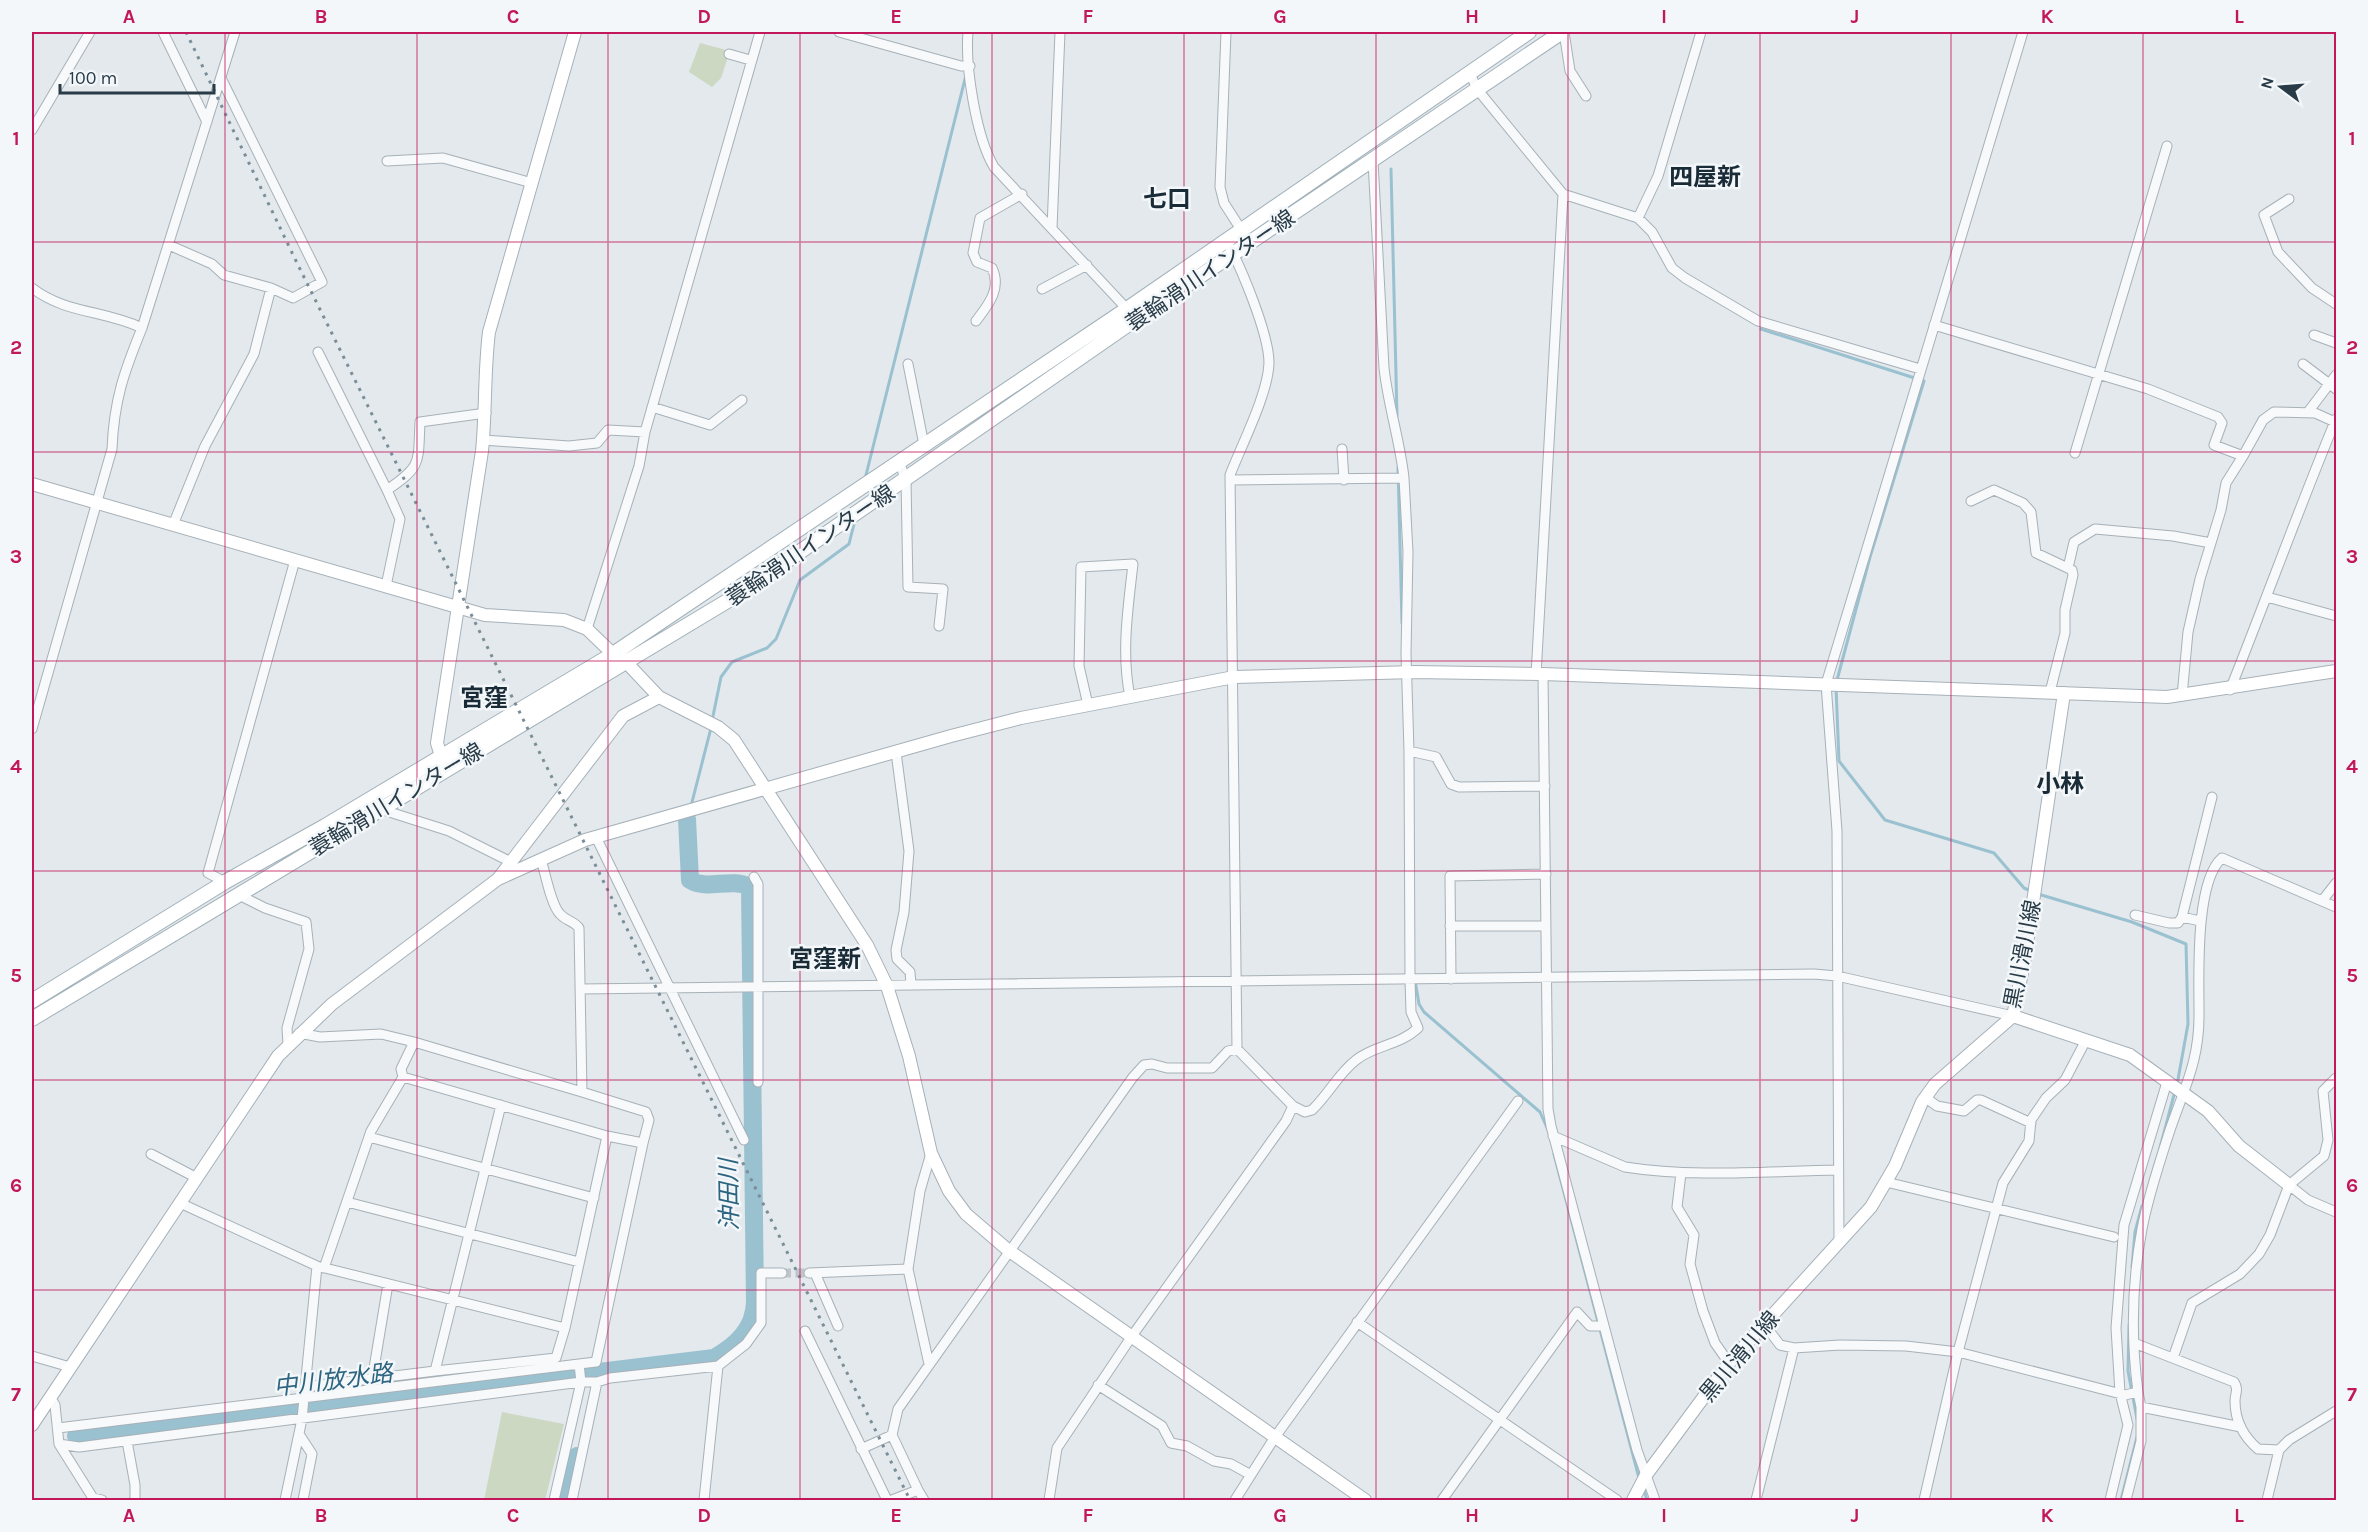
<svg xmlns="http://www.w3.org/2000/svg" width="2368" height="1532" font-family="Karla,'Noto Sans JP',sans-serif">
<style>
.green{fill:#cdd8c3}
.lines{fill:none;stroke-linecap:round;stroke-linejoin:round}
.stream{stroke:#9ac1d0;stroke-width:3}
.river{stroke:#9ac1d0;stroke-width:18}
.street-tunnel{stroke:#bec6cc;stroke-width:9;stroke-dasharray:9 4.5;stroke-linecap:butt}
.street-casing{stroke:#a7b1b8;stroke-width:11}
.secondary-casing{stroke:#a7b1b8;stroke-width:14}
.primary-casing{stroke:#a1b1ba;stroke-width:16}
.street{stroke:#f7f9fa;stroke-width:9}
.secondary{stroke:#fff;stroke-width:12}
.primary{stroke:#fff;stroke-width:14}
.rail{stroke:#7a8d98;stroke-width:3;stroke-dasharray:3 6;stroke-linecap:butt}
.grid{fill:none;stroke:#c2185b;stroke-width:1.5;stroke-opacity:0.55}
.labels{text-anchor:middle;stroke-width:5;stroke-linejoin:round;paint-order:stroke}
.street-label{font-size:22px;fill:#283b47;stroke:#f3f7f9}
.neighbourhood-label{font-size:24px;font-weight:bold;fill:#1a2b38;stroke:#f3f7f9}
.water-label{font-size:24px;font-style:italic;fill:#2d6581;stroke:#f3f7f9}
.neatline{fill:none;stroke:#c2185b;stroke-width:2}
.grid-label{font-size:20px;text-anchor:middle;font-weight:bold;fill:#c2185b}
</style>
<rect width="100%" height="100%" fill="#e3e9ed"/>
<path class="green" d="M700,43L730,51L721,78L712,87L689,72Z
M502,1412L564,1424L545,1500H484Z"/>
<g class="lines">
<path class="stream" d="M1391,169L1397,416
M1761,329L1924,381L1870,557L1837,680
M1398,467L1402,623
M865,479L966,75
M1836,687L1839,761L1885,820L1994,853L2024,888L2031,891
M712,721L721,677L732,662L767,648L776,639L800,580L849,544L855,520
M691,806L711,728
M2038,894L2132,922L2186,944L2188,1024L2177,1085
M1415,980L1419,1004L1424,1012L1540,1112L1548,1130
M2160,1148L2175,1091
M1554,1154L1639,1478
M2132,1267L2135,1232L2142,1206
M2129,1325L2128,1371L2137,1419
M1644,1490L1647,1500
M2121,1500L2137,1437"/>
<path class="river" d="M76,1436L714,1358C737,1345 754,1329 755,1302L750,887C731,877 707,891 690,880L687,819
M567,1500L577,1456"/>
<path class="street-tunnel" d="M782,1273H809"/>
<defs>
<path id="street" d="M163,32L207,122
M839,32L961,66H970
M968,32C965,66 976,137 994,167L1127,309
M1226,32L1220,187L1224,203L1242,231
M1564,32L1570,71L1586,96
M729,54L750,60
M1469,71L1477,89L1563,194L1638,218L1652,232L1672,268L1685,278L1758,321L1920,369
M221,78L322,282L293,298L271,288
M32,130L90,32
M387,161L443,158L532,183
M2289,199L2264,215L2278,252L2312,288L2336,304
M1638,218L1658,176L1701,32
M1052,228L1060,32
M169,245L212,264L224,275L271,288L254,354L205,446L173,525
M32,288C66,314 104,310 142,328
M1042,289L1087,265
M976,321C988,305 1002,289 992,268L977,262L973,253L980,218L1022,194
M1934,325L2148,389L2218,417L2222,423L2214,445L2243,456L2263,420L2274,412L2315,413L2335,422
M2314,335L2336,343
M318,352L387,490
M908,364L924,445
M2303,364L2336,389
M652,407L710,425L742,400
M2308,412L2336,375
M483,440L569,446L597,443L608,430L645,432
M1342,449L1344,480
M2075,453L2167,146
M899,462L906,480L908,587L943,589L939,626
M1404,478L1408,552L1406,654L1409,751L1436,757L1451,784L1459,787L1545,786
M1231,480L1404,478C1400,441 1388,405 1384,368L1373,161
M1971,501L1994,490L2023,503L2031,512L2036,553L2072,570L2073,575L2065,610V633L2050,692
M2068,568L2074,542L2095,529L2173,536L2211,543
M386,586L400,519L387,490C422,466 418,464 420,422L486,413
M2267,597L2336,616
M587,629L639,466L645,432L760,32
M1543,674L1548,1109L1551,1126L1637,1450L1655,1500
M1536,675L1563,194
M2230,690C2266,600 2299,508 2336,419
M2182,696L2188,632L2200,579L2221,510L2226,483L2243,456
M1088,705L1079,666L1081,567L1133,564C1128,608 1121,653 1130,697
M32,729L112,449C114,400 124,372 142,328L235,32
M896,752L909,851L904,912L896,950L897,959L910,972L911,985
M380,809L449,831L511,862
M596,837L744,1140
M754,877L758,884V1082
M225,882L208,873L295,560
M237,894L265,908L306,922L309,949L287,1028L288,1045
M2322,901L2336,883
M2135,915L2169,923H2178L2182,917L2200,921
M2182,917L2212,797
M1450,926H1546
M1451,979L1450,876L1546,874
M581,989L1814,974L1837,976L2013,1016
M299,1033L320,1037L381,1034L414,1042L401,1069L403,1077L371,1131L324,1268
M414,1042L582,1092
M403,1077L607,1136L643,1143L649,1120L646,1112L582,1092L579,928C574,921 566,921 560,914C551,905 545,872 541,859
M1926,1098L1937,1106L1964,1111L1977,1100H1981L2031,1123
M501,1105L435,1371L556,1358L565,1328L607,1136
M1293,1106L1305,1112L1312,1110C1328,1095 1338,1074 1356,1060C1374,1045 1399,1046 1418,1028L1411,1012L1410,980L1409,751
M1553,1136L1625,1167C1694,1178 1768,1171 1838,1170
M369,1137L594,1198
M151,1154L197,1178
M1681,1173L1677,1207L1694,1235L1690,1264L1703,1311L1715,1343L1729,1363
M1886,1182L2114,1237
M2289,1185L2308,1200L2336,1212
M347,1202L579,1262
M180,1203L317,1266L565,1328
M1839,1243L1837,831L1826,684L2023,32
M809,1273L908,1269
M815,1273L838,1326
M1357,1322L1617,1500
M1764,1324L1780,1345L1794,1348L1840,1345L1906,1346L1958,1352L2125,1395L2138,1392C2131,1339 2132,1282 2142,1229C2148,1197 2159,1164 2169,1133C2184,1088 2200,1061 2199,1011C2199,976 2195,881 2222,858L2336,907
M805,1331L887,1500
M2134,1343L2234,1382C2239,1390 2235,1393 2235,1401C2235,1421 2244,1437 2258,1449L2279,1450
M32,1356L70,1367
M2173,1358L2192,1303L2240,1274L2259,1254L2270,1235L2289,1185L2324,1156L2328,1140L2323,1091L2336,1078
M579,1364L596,1362L643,1143
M929,1364L908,1269L920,1191L931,1153
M372,1380L388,1284
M597,1382L610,1378L718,1366L746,1344L761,1323V1273H782
M1098,1385L1162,1426L1171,1443L1187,1446L1214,1461L1231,1464L1251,1475
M305,1387L435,1371
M2138,1392L2141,1407L2241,1427
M50,1397L55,1405L59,1444L93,1498L102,1500
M58,1428L579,1364L581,1382L79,1447L59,1444
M299,1434L312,1454L303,1500
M127,1441L135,1485V1500
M861,1449L892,1435
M918,1490L924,1500
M285,1500L302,1419L317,1266
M554,1500L581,1382H597L572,1500
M704,1500L718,1366
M892,1500L918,1490L892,1435L898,1409L1133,1077L1144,1065L1152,1064L1167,1068H1212L1228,1051L1237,1049
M1049,1500L1057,1448L1132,1336L1286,1121L1293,1106L1237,1049L1230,475C1242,444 1268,394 1269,363C1269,334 1241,267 1227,242
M1235,1500L1275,1437L1518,1101
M1442,1500L1577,1312L1590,1326H1604
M1756,1500L1794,1348
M1924,1500L1958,1352L2003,1183L2029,1141L2031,1120L2046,1098L2065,1080L2086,1040
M2110,1500L2128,1425L2120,1393L2116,1328L2124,1225L2167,1082
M2126,1500L2141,1441V1407
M2267,1500L2279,1450L2289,1440L2336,1411"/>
<path id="secondary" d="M32,484L485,615L564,620L587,629L613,654L626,662L659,697L623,716L498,879L332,1004L278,1056L32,1425
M659,697L718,727L734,740L867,945L887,986L909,1056L931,1153L949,1191L966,1214L1008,1250L1365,1500
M441,756L437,743L482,451C486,411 484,372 489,332L575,32
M498,879L585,840L951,736L1021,718L1234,677L1414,672L1543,674L2167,697L2336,671
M2013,1016L2130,1055L2208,1111L2239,1146L2289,1185
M1633,1500L1646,1475L1729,1363L1871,1207L1895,1166L1922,1102L1935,1084L2013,1016L2024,963L2064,693"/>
<path id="primary" d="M32,1001L225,882L325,826L613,654L1127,309L1529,32
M32,1019L739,594L1126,326L1562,32"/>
</defs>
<use href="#street" class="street-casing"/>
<use href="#secondary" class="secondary-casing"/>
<use href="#primary" class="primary-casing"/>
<use href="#street" class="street"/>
<use href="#secondary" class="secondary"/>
<use href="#primary" class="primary"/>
<path class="rail" d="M186,32L297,263L910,1500"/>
</g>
<path class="grid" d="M225,32V1500M417,32V1500M608,32V1500M800,32V1500M992,32V1500M1184,32V1500M1376,32V1500M1568,32V1500M1760,32V1500M1951,32V1500M2143,32V1500M32,242H2336M32,452H2336M32,661H2336M32,871H2336M32,1080H2336M32,1290H2336"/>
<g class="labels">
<g class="street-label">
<text transform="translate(1210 270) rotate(-34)" y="8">蓑輪滑川インター線</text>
<text transform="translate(810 545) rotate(-34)" y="8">蓑輪滑川インター線</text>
<text transform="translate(396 799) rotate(-31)" y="8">蓑輪滑川インター線</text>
<text transform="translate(2022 954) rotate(-79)" y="8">黒川滑川線</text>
<text transform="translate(1739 1356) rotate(-50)" y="8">黒川滑川線</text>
</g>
<g class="neighbourhood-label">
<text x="1705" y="185">四屋新</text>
<text x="1167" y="207">七口</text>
<text x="484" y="706">宮窪</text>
<text x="2060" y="792">小林</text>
<text x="825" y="967">宮窪新</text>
</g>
<g class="water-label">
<text transform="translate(729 1195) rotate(-91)" y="8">沖田川</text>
<text transform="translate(333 1380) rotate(-7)" y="8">中川放水路</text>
</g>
</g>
<rect width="2368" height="1532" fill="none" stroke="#f3f7f9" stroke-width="66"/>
<g transform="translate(2281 87) rotate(286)" stroke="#f3f7f9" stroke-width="4.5" paint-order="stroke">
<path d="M0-4.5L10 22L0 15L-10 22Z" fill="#283b47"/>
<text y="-9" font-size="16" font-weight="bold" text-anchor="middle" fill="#283b47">N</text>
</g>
<path d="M60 84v9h154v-9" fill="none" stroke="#283b47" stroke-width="3"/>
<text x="69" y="84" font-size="18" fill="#283b47" stroke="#f3f7f9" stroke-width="4.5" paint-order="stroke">100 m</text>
<rect x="33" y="33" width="2302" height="1466" class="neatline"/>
<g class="grid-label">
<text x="129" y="23">A</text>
<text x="321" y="23">B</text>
<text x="513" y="23">C</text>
<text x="704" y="23">D</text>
<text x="896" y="23">E</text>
<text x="1088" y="23">F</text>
<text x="1280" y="23">G</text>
<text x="1472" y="23">H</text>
<text x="1664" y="23">I</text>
<text x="1855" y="23">J</text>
<text x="2047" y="23">K</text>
<text x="2239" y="23">L</text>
<text x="16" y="145">1</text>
<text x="2352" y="145">1</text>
<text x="16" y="354">2</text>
<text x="2352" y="354">2</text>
<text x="16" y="563">3</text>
<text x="2352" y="563">3</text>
<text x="16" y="773">4</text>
<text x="2352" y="773">4</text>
<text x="16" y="982">5</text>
<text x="2352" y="982">5</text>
<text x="16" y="1192">6</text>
<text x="2352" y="1192">6</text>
<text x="16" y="1401">7</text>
<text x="2352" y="1401">7</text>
<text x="129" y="1522">A</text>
<text x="321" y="1522">B</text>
<text x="513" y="1522">C</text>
<text x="704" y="1522">D</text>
<text x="896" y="1522">E</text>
<text x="1088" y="1522">F</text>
<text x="1280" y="1522">G</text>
<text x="1472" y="1522">H</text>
<text x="1664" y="1522">I</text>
<text x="1855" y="1522">J</text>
<text x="2047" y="1522">K</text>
<text x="2239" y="1522">L</text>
</g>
</svg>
